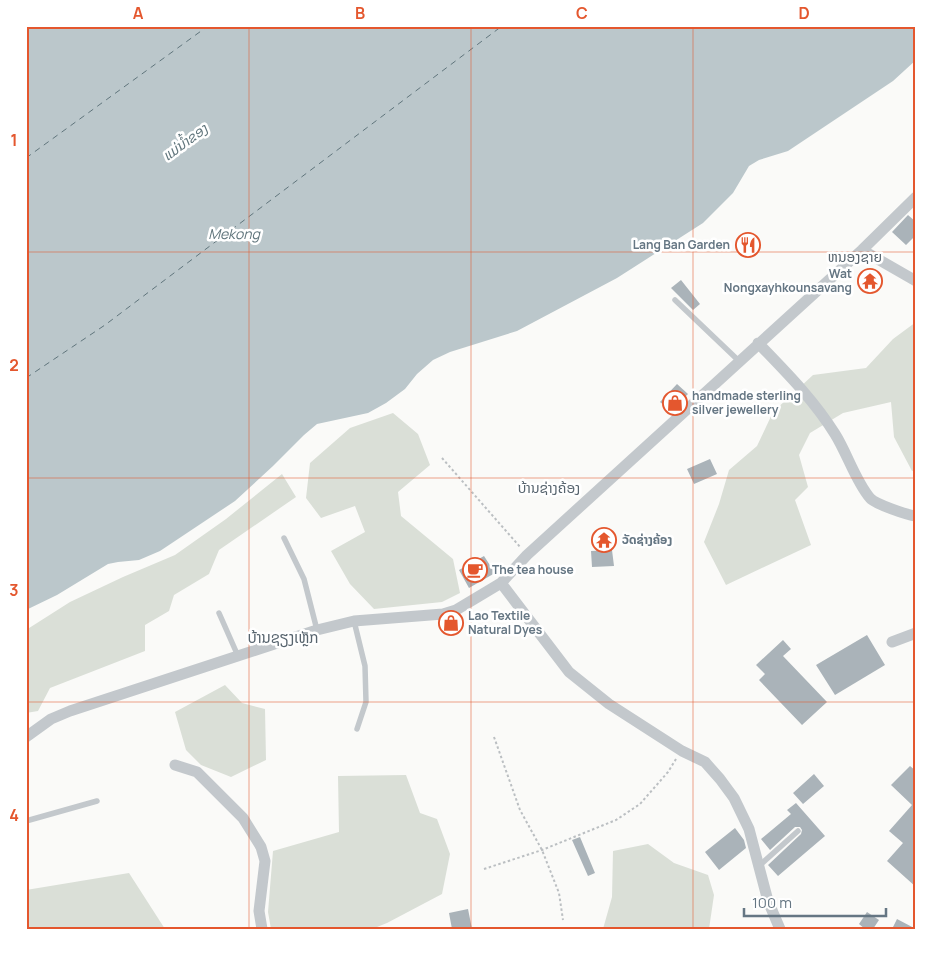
<svg xmlns="http://www.w3.org/2000/svg" width="942" height="955" font-family="Manrope,'Noto Sans Lao',sans-serif">
<style>
.green{fill:#dadfd7}
.water{fill:#bbc7cb}
.lines{fill:none;stroke-linecap:round;stroke-linejoin:round}
.ferry{stroke:#60757c;stroke-width:1;stroke-dasharray:6 5;stroke-linecap:butt}
.building{fill:#aab3b9}
.path{stroke:#bbbfc2;stroke-width:2;stroke-dasharray:2.5 2.5;stroke-linecap:butt}
.lane{stroke:#c3c8cc;stroke-width:5.5}
.street{stroke:#c3c8cc;stroke-width:11}
.grid{fill:none;stroke:#e4572e;stroke-width:1;stroke-opacity:0.55}
.labels{text-anchor:middle;stroke-width:5;stroke-linejoin:round;paint-order:stroke}
.poi-label{font-size:12px;font-weight:bold;fill:#657683;stroke:#fff;text-anchor:start}
.water-label{font-size:14px;font-style:italic;fill:#60757c;stroke:#fff}
.neighbourhood-label{font-size:14px;fill:#57646e;stroke:#fff}
.quarter-label{font-size:15px;fill:#57646e;stroke:#fff}
.neatline{fill:none;stroke:#e4572e;stroke-width:2}
.grid-label{font-size:16px;text-anchor:middle;font-weight:bold;fill:#e4572e}
</style>
<rect width="100%" height="100%" fill="#fafaf8"/>
<path class="green" d="M916,322V470L912,471L894,437L891,402L843,413L810,433L799,455L808,487L795,500L811,545L726,585L704,542L719,504L729,470L757,446L773,412L813,375L866,368L893,339Z
M393,413L418,434L430,465L398,492L401,516L453,559L460,593L442,602L374,609L350,584L331,551L365,532L355,506L321,518L306,498L310,463L350,428Z
M282,474L296,497L219,550L209,574L174,595L169,611L145,625V651L50,688L38,711L26,713V630L70,602L123,577L175,555L226,519Z
M225,685L242,703L265,709L266,760L231,777L201,765L186,750L175,712Z
M406,775L420,813L437,819L450,854L442,894L387,923L372,929H271L268,912L273,851L339,832L338,776Z
M648,844L674,863L708,875L714,895L709,929H603L612,897L613,851Z
M129,873L165,929H26V890Z"/>
<path class="water" d="M26,26H916V60L893,81L788,151L759,160L749,166L733,193L703,223L617,278L517,331L450,352L433,360L417,374L405,389L386,403L368,413L317,424L304,435L273,466L235,501L160,551L139,560L118,562L108,564L57,595L26,610Z"/>
<g class="lines">
<path class="ferry" d="M26,158L208,26
M26,378L105,325L502,26"/>
</g>
<path class="building" d="M908,215L916,222V235L906,245L892,232Z
M681,280L700,304L693,310L671,288Z
M677,384L688,394L671,411L660,402Z
M710,459L717,474L694,484L687,469Z
M612,550L614,566L592,567L591,551Z
M484,556L495,573L469,588L459,570Z
M867,635L885,665L835,695L816,665Z
M783,640L791,649L783,656L827,702L802,725L759,680L765,674L756,665Z
M910,766L916,771V887L887,861L903,843L889,831L912,805L891,785Z
M814,774L824,786L803,804L793,793Z
M796,803L825,836L778,876L768,865L801,834L802,830L800,827H795L770,850L761,839L791,814L787,810Z
M735,828L744,840L746,848L719,870L705,852Z
M580,837L595,873L588,876L572,840Z
M468,909L472,929H452L449,913Z
M867,912L879,920L873,929H865L859,924Z
M897,919L916,929H892Z"/>
<g class="lines">
<path class="path" d="M442,458L521,548
M494,737L520,810L542,850L559,893L563,920
M484,869L542,850L616,820L640,804L668,772L676,759"/>
<path class="lane" d="M675,300L739,361
M284,538L304,579L317,630
M219,613L238,656
M354,621L365,666L366,702L357,729
M26,821L97,801
M759,866L798,831"/>
<path class="street" d="M862,250L916,281
M758,343C786,372 814,400 835,434C847,453 856,482 870,498C875,504 907,515 916,516
M501,583L569,672L609,704L682,751L705,762L720,779L734,798L749,829L768,901L780,929
M892,642L916,633
M26,737L51,719L70,711L317,630L354,621L443,614L456,610L501,583L527,555L862,250L916,197
M175,765L197,772L243,818L261,847L265,861L259,911L262,929"/>
</g>
<path class="grid" d="M249,26V929M471,26V929M693,26V929M26,252H916M26,478H916M26,702H916"/>
<defs>
<symbol id="restaurant-ring" viewBox="-11 -11 22 22"><circle r="9.5" fill="#fff" stroke="#e4572e" stroke-width="1.5"/><path d="M-5-6h1v4h1v-4h1v4h1v-4h1v5L-1.5 .5V6h-2V.5L-5-1ZM5-6V6H3V1.5H1.5Q1.5-4 5-6Z" fill="#e4572e"/></symbol>
<symbol id="temple-ring" viewBox="-11 -11 22 22"><circle r="9.5" fill="#fff" stroke="#e4572e" stroke-width="1.5"/><path d="M0-6L5-2H3V0L6.5 2.5H4V6H1.5V3h-3V6H-4V2.5H-6.5L-3 0V-2H-5Z" fill="#e4572e"/></symbol>
<symbol id="shop-ring" viewBox="-11 -11 22 22"><circle r="9.5" fill="#fff" stroke="#e4572e" stroke-width="1.5"/><path d="M-5-2.5h2.3a2.7 3.5 0 0 1 5.4 0H5L5.5 6h-11ZM-1.5-2.5h3a1.5 2.3 0 0 0-3 0Z" fill="#e4572e"/></symbol>
<symbol id="cafe-ring" viewBox="-11 -11 22 22"><circle r="9.5" fill="#fff" stroke="#e4572e" stroke-width="1.5"/><path d="M-5.5-4.5H6V0H3Q3 3.5 0 3.5H-2.5Q-5.5 3.5-5.5 0ZM3-3.2v2h1.7v-2ZM-6 4.5H4V6H-6Z" fill="#e4572e"/></symbol>
</defs>
<g fill-rule="evenodd">
<use href="#restaurant-ring" x="734" y="231" width="28" height="28"/>
<use href="#temple-ring" x="856" y="267" width="28" height="28"/>
<use href="#shop-ring" x="661" y="389" width="28" height="28"/>
<use href="#temple-ring" x="590" y="526" width="28" height="28"/>
<use href="#cafe-ring" x="461" y="556" width="28" height="28"/>
<use href="#shop-ring" x="437" y="609" width="28" height="28"/>
</g>
<g class="labels">
<g class="poi-label">
<text x="730" y="249" text-anchor="end">Lang Ban Garden</text>
<text x="852" y="278" text-anchor="end">Wat<tspan x="852" dy="14">Nongxayhkounsavang</tspan></text>
<text x="692" y="400">handmade sterling<tspan x="692" dy="14">silver jewellery</tspan></text>
<text x="622" y="544">ວັດຊ່າງຄ້ອງ</text>
<text x="492" y="574">The tea house</text>
<text x="468" y="620">Lao Textile<tspan x="468" dy="14">Natural Dyes</tspan></text>
</g>
<g class="water-label">
<text transform="translate(185 142) rotate(-36)" y="5">ແມ່ນ້ຳຂອງ</text>
<text x="234" y="239">Mekong</text>
</g>
<g class="neighbourhood-label">
<text x="855" y="262">ຫນອງຊາຍ</text>
<text x="549" y="493">ບ້ານຊ່າງຄ້ອງ</text>
</g>
<g class="quarter-label">
<text x="283" y="643">ບ້ານຊຽງເຫຼັກ</text>
</g>
</g>
<rect width="942" height="955" fill="none" stroke="#ffffff" stroke-width="55"/>
<path d="M744 908v8h142v-8" fill="none" stroke="#657683" stroke-width="2.5"/>
<text x="752" y="908" font-size="15" fill="#657683" stroke="#ffffff" stroke-width="4" paint-order="stroke">100 m</text>
<rect x="28" y="28" width="886" height="900" class="neatline"/>
<g class="grid-label">
<text x="138" y="19">A</text>
<text x="360" y="19">B</text>
<text x="582" y="19">C</text>
<text x="804" y="19">D</text>
<text x="14" y="146">1</text>
<text x="14" y="371">2</text>
<text x="14" y="596">3</text>
<text x="14" y="821">4</text>
</g>
</svg>
